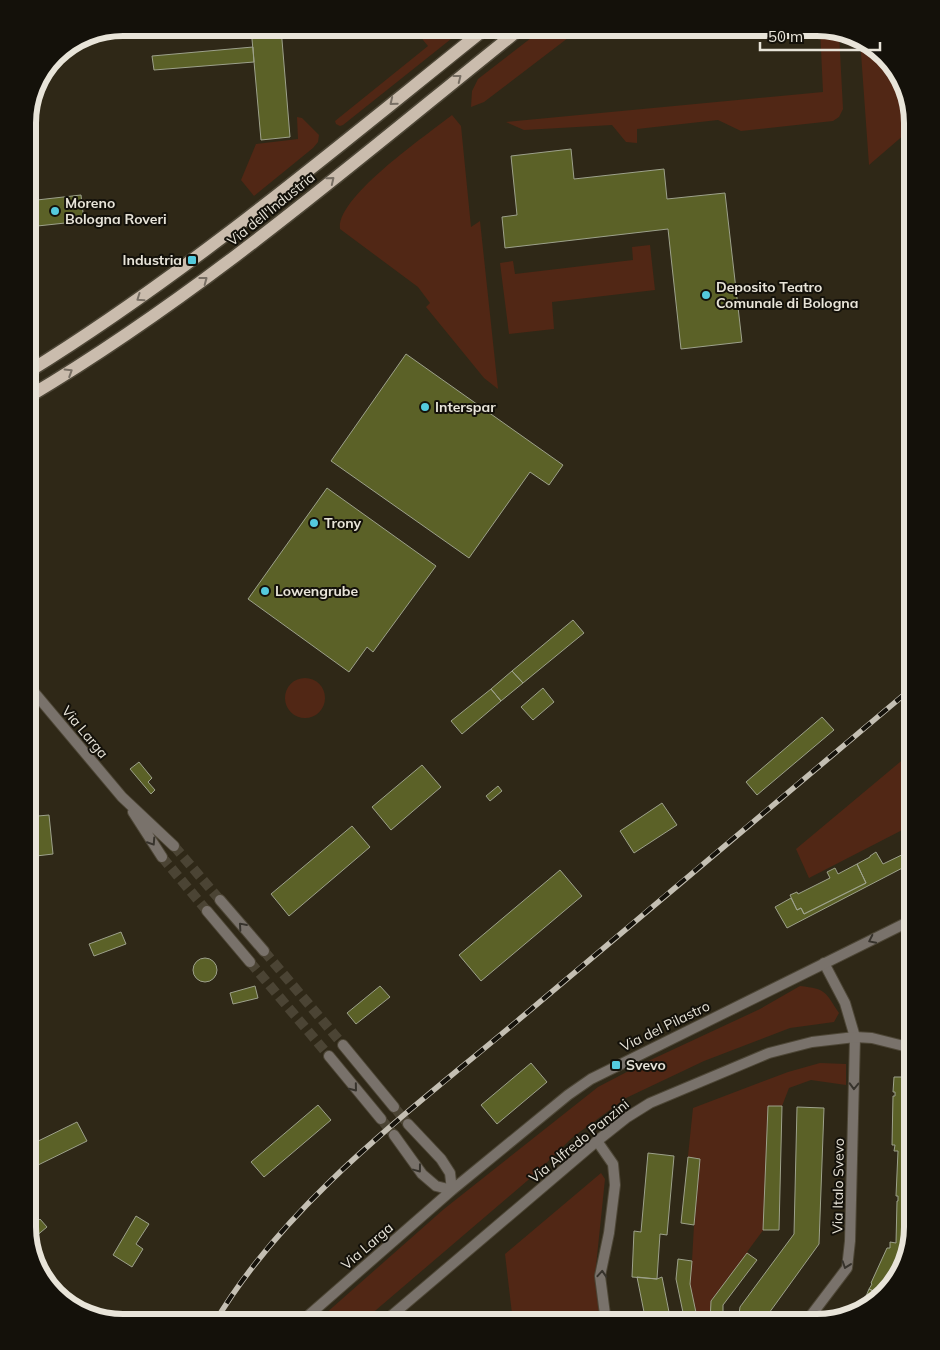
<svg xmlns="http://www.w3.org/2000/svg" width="940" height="1350" font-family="Mulish,sans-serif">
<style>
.green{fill:#512715}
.building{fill:#5b6127;stroke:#9da18b}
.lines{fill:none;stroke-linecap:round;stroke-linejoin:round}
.tertiary-tunnel{stroke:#4b4434;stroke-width:10;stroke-dasharray:10 5;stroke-linecap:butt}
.minor-casing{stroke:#4d4636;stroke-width:12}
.tertiary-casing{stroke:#4d4636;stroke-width:12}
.primary-casing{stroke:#4d4636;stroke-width:15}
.minor{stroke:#79726b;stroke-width:10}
.tertiary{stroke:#79726b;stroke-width:10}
.primary{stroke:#cabcad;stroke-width:12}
.rail-casing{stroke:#c4bfb3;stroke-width:5.5}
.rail{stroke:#14110a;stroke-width:4;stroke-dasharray:11;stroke-linecap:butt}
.oneway{stroke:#786f64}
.oneway2{stroke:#37332c}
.poi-dot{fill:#54cadd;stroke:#14110a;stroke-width:2}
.labels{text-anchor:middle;stroke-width:4;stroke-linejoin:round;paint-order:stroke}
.poi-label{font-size:14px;font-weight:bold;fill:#e8e4d9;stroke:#14110a;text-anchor:start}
.street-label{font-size:14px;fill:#e8e4d9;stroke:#14110a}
.rim{fill:none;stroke:#e8e4d9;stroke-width:6}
</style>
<rect width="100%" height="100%" fill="#2f2817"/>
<path class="green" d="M544,28H581L484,102L471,107L472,91L478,79Z
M820,28L839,33L843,109L839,117L833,121L741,131L718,120L637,129V143L626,142L612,125L524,130L506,122L823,92Z
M432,32H439L450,36L451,39L343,125L340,126L336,124L335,121L428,46L423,40L421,35Z
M860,39L865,40L900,75L912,123V128L869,165Z
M452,115L461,126L471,227L480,221L498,389L484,378L426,307L430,303L418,287L340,229C336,197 427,135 452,115Z
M297,117L302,118L319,135L318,142L313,148L254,196L241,180L256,144L298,139Z
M650,245L655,290L552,302L554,329L509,334L500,263L513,261L515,274L633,260L632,247Z
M285 698a20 20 0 1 1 40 0a20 20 0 1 1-40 0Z
M912,752V825L809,878L796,849Z
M800,986C827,989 825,992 839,1013L834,1022L790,1028L704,1061L626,1098L573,1137L534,1175L362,1322H316L444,1209L598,1087L642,1064L760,1009Z
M820,1063L846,1064V1085L811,1080L789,1088L782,1106L779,1230L764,1229L747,1252L757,1260L723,1305V1322H685L676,1279L692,1261L694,1225L681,1223L693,1108L788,1072Z
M601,1173L605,1179L595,1276L602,1322H518L512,1314L505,1254Z"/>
<path class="building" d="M173,28H217L173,31Z
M251,28H281L290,137L261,140Z
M253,47L254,62L154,70L152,56Z
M571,149L574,179L664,169L667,199L725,193L742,342L681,349L668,229L505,248L502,217L517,215L511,156Z
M81,195L84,221L28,227V201Z
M406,354L563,465L549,485L530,472L469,558L331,461Z
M327,488L436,566L373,652L367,647L349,672L248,599Z
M573,620L584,633L523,683L512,671Z
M512,671L523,683L501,701L491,689Z
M543,688L554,702L533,720L521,707Z
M491,689L501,701L462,734L451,721Z
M822,717L834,730L757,795L746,782Z
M139,762L152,778L148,782L155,790L151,794L130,769Z
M422,765L441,787L391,830L372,807Z
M498,786L502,791L490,801L486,796Z
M662,803L677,825L634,853L620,831Z
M49,815L53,854L28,857V822L38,820V816Z
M352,826L370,847L289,916L271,894Z
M912,850V863L787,928L775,907L791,898L797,910L801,908L804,914L866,883L857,864L870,857V856L876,852L883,864Z
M857,864L866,883L804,914L801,908L797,910L790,895L797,892L798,894L830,878L827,872L835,868L838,874Z
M560,870L582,896L481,981L459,955Z
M121,932L126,944L94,956L89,944Z
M193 970a12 12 0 1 1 24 0a12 12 0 1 1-24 0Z
M255,986L258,998L233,1004L230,993Z
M380,986L390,997L356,1024L347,1013Z
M531,1063L547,1082L497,1124L481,1105Z
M894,1077H912V1227L900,1275L880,1294L869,1289L872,1284L871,1283L887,1248H890V1242L896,1243L897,1201H898V1196H896L898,1151H894L895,1145H892L893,1096H895V1092H893Z
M318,1105L331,1120L264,1177L251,1162Z
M768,1106H782L779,1230H763Z
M797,1107L824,1108L819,1244L764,1320V1322H738L740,1307L794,1234Z
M77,1122L87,1141L34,1167L36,1172L28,1176V1146Z
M648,1153L674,1156L667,1235L660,1234L657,1279L632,1277L634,1231L641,1232Z
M688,1157L700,1159L694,1225L681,1223Z
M136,1216L149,1224L136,1244L143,1249L132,1267L113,1255Z
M40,1219L47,1227L35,1237L29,1229Z
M747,1253L757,1260L723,1305V1322H710L711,1301Z
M678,1259L692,1261L690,1284L698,1322H685L676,1279Z
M637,1277L657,1279L662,1277L671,1322H646Z
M869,1289L880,1294L865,1310L860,1311Z"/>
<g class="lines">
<path class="tertiary-tunnel" d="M174,846L220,900
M162,857L207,911
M264,951L343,1045
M250,962L329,1056
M394,1107L408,1124
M381,1119L394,1135"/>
<defs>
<path id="minor" d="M597,1141L613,1164L615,1185L609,1233L600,1276L606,1322
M806,1322L847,1268L850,1241L855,1037L845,1003L824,963"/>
<path id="tertiary" d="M28,685L122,797L174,846
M133,812L162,857
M220,900L264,951
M207,911L250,962
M343,1045L394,1107
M329,1056L381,1119
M408,1124L441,1159L450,1173L452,1190
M394,1135L422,1174L436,1186L452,1190
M301,1322L452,1190L568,1095L591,1079L912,920
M384,1322L597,1141L626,1118L650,1103L769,1053L812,1042L855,1037L872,1038L912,1048"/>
<path id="primary" d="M28,372C191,271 337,147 486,28
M28,397C205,292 361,156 521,28"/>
</defs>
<use href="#minor" class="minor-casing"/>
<use href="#tertiary" class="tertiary-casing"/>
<use href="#primary" class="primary-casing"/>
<use href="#minor" class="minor"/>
<use href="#tertiary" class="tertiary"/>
<use href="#primary" class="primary"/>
<defs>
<path id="rail" d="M215,1322C287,1201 409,1112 516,1022C648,910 780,799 912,688"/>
</defs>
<use href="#rail" class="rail-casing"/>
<use href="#rail" class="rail"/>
</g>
<defs><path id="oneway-chevron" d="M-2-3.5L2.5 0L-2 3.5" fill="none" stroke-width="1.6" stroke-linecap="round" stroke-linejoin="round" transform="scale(1.25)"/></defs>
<g class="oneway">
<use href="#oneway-chevron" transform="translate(458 78) rotate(-38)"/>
<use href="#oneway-chevron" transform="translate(393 102) rotate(141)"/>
<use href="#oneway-chevron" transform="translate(331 180) rotate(-39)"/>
<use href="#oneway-chevron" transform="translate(204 280) rotate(-37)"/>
<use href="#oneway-chevron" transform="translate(140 298) rotate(145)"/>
<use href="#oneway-chevron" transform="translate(69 372) rotate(-32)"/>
</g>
<g class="oneway2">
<use href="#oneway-chevron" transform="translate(152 842) rotate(57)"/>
<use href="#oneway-chevron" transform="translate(242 926) rotate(-131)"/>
<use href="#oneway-chevron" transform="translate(872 940) rotate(154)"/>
<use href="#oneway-chevron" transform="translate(854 1086) rotate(91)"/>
<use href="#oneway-chevron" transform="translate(354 1088) rotate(51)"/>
<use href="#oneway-chevron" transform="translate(418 1169) rotate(53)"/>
<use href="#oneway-chevron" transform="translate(846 1265) rotate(109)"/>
<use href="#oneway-chevron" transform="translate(602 1274) rotate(-86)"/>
</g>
<g class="poi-dot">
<circle cx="55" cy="211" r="5"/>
<rect x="187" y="255" width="10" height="10" rx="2.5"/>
<circle cx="706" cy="295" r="5"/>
<circle cx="425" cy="407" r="5"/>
<circle cx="314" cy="523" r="5"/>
<circle cx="265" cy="591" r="5"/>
<rect x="611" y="1060" width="10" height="10" rx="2.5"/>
</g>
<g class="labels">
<g class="poi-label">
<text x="65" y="208">Moreno<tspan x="65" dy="16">Bologna Roveri</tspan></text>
<text x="182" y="265" text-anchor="end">Industria</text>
<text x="716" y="292">Deposito Teatro<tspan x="716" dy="16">Comunale di Bologna</tspan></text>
<text x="435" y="412">Interspar</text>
<text x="324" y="528">Trony</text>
<text x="275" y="596">Lowengrube</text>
<text x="626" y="1070">Svevo</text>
</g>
<g class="street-label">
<text transform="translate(271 209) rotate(-39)" y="5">Via dell'Industria</text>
<text transform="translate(85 732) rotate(50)" y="5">Via Larga</text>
<text transform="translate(665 1026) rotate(-26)" y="5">Via del Pilastro</text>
<text transform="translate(579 1141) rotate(-39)" y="5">Via Alfredo Panzini</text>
<text transform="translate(838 1186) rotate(-89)" y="5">Via Italo Svevo</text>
<text transform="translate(367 1246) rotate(-41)" y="5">Via Larga</text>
</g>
</g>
<path d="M0 0H940V1350H0ZM123 36H817A87 87 0 0 1 904 123V1227A87 87 0 0 1 817 1314H123A87 87 0 0 1 36 1227V123A87 87 0 0 1 123 36Z" fill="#14110a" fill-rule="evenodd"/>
<path class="rim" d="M123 36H817A87 87 0 0 1 904 123V1227A87 87 0 0 1 817 1314H123A87 87 0 0 1 36 1227V123A87 87 0 0 1 123 36Z"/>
<path d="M760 42v8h120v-8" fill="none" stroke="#e8e4d9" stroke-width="2.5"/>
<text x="768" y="42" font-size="15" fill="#e8e4d9" stroke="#14110a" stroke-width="4" paint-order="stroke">50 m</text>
</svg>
